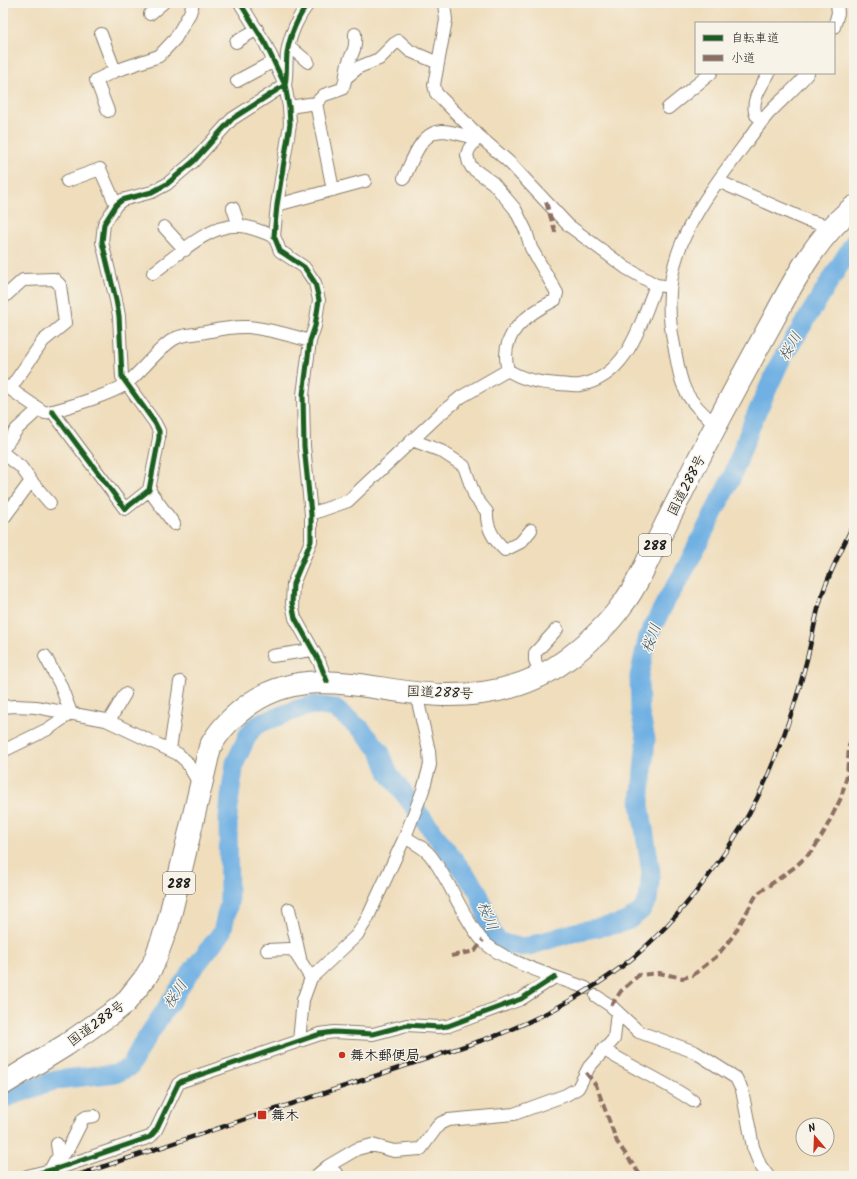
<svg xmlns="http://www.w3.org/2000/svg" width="857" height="1179" font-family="Kalam,'Klee One',sans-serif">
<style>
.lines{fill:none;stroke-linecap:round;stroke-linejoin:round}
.river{stroke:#6fb0e3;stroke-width:19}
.street-casing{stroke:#867c6c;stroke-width:14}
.highway-casing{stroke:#867c6c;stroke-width:24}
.street{stroke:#fff;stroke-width:12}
.highway{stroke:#fff;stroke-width:22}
.rail-casing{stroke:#1c1c1c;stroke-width:4.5}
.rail{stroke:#f7f3e8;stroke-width:3;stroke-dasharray:9;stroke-linecap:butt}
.quiet{stroke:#8d6e63;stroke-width:4;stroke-dasharray:8 4;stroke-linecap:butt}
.cycleway-casing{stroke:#f7f3e8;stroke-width:8}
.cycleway{stroke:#1b5e20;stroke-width:5}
.poi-dot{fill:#c8321e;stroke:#f7f3e8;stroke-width:1.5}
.labels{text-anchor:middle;stroke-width:3;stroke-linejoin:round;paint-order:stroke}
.shield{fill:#f7f3e8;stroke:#5e5c59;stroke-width:1}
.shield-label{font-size:13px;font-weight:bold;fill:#1c1c1c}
.street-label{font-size:14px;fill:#1c1c1c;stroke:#f7f3e8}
.poi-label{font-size:14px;font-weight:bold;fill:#1c1c1c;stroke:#f7f3e8;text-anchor:start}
.water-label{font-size:15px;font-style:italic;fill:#3d576c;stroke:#f7f3e8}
</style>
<rect width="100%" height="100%" fill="#f7f3e8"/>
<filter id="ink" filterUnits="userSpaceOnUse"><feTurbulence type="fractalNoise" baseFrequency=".025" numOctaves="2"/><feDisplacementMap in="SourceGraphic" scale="8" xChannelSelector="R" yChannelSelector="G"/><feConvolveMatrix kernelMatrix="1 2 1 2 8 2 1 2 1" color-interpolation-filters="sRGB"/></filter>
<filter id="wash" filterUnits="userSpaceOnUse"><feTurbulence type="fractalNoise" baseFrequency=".012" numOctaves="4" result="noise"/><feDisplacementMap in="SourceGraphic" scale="16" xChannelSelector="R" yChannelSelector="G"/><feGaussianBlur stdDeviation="0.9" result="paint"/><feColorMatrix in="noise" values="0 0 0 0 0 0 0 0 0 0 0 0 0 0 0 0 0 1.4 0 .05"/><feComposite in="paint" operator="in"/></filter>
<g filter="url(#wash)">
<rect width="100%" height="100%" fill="#efddbb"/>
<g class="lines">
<path class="river" d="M3,1099L56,1080L117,1073L130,1067L141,1046L187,977L222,932L229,903L228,818L230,796L235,763L248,735L254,727L263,722L301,708L314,705L334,708L361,729L380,751L389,774L478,891L491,929L494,936L500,942L518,947L529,946L575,932L618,924L629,920L641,911L648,900L651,872L640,804L646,739L640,712L639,676L648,636L667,599L682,575L732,477L753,421L780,362L854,242"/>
</g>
</g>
<g filter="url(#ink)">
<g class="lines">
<defs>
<path id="street" d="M240,3L265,43L285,85L289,107L290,124L277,205L274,236L280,251L304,267L309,274L315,283L319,300L315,326L310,341L303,395L304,446L311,514V541L293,584L292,603L295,618L319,661L327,681
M444,3L446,20L434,85L436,93L479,136L510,163L568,225L626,268L656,285L664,286
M150,14L163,3
M834,27L838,13L837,3
M101,34L115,71
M236,42L257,29
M289,46L308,62
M347,77L359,67L379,59L394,44L399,41L410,51L438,63
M237,81L274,61
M316,103L333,190
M289,107L316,103L324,95L342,89C347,81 345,73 348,64C353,50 356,51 355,34
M668,108L711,73
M108,111L96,80L115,71L159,56L175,39L190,13L193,3
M763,121L756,115C750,101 762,85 769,73
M479,136L469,149L467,155L469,163L472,168L493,183L515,209L526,231L531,248L557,293L555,300C527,314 498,334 508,370C522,380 541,383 558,384C565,384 573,386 580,385C628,377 641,322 656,285
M404,178C412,162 420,132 442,131C452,131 465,136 476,138
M67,181L100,169L116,205
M718,181L806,220L832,227
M277,205L365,181
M233,208L239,226
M164,227L185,250
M153,273C177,256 209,223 241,226C252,227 264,233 274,236
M3,298L23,280L54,279L60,285L65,323L43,341L10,389L3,385
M10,389L45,413C62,409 114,394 127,383C141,372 162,344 176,338C184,334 191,335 200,333C216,330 231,326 248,327C269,329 290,335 310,341
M52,411L125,509L149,490L159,438V431L155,423L122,377L119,316L116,300L102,242L104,224L116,205L122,200L152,192L167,184L194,161L232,119L285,85C287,75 286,64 287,54C289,37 298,16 309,3
M716,425C682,396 682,388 674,345C658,271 685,226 728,167C741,150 754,131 768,114C781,100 796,88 808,73
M412,440L441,451L464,466L475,497L487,512C486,527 494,540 505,550L521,542L531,530
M3,449L17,429L39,409
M3,453L21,467L31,481L3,519
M31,481L50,503
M149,490L174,524
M311,514L348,501L439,415L461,397L508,370
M272,656L312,650
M540,676L535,660V653L557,629
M3,707L15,706L36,707L106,720L178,754L186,761L200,785
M109,721L125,694
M170,749L180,682
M3,751L48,729L71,713L60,684L45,656
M405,837C412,842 424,847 430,855C450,880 460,913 481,939C500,961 557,977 586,988
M289,909L300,958
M267,950L289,949L294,951L311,978
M596,996L611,1006L639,1032L695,1052L736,1078L742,1090L753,1147L760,1165L768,1176
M299,1041L303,1000L311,978L357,935L367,919L405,837L423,790L430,765L429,751L416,693
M603,1049C632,1068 664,1081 693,1101
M57,1144L59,1157
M328,1166L357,1149L372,1145L394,1151L421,1149L437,1127L441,1123L448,1120L514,1114L566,1095L578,1088L589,1067L614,1039L617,1012
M50,1170L55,1161L68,1149L83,1119L86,1117L94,1116
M27,1176L59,1168L150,1137L156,1130L178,1084L182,1081L320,1034L334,1032L373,1034L407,1025L439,1027L448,1026L521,999L555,977
M316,1176L328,1166L339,1176"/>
<path id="highway" d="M3,1084L66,1045L115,1011L125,1003L145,978L153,965L168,924L210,747C220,728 234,715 251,703C312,662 376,694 442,695C486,696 530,687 566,660C586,645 607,626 622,605C635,589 643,570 652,552C666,524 680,496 694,468C719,418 746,369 773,320C794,280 818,235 854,207"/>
</defs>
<use href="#street" class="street-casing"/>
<use href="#highway" class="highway-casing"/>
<use href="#street" class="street"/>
<use href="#highway" class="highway"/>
<defs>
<path id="rail" d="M75,1176L498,1035C545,1016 594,990 634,957C690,909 749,828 775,758C788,726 799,692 807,659C812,639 815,618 821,598C829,573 843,547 854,523"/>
</defs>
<use href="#rail" class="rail-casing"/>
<use href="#rail" class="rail"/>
<path class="quiet" d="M546,202L556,235
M451,956L475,951L483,940
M611,1006L621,991L639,975L659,973L683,978L693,975L702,968L716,957L733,936L757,894L795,867L813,850L824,832L841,798L847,775L849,746L854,732
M586,1073L596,1085L617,1142L641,1176"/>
<defs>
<path id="cycleway" d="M240,3L265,43L285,85L289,107L290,124L277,205L274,236L280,251L304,267L309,274L315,283L319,300L315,326L310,341L303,395L304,446L311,514V541L293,584L292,603L295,618L319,661L327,681
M52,411L125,509L149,490L159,438V431L155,423L122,377L119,316L116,300L102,242L104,224L116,205L122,200L152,192L167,184L194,161L232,119L285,85C287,75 286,64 287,54C289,37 298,16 309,3
M27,1176L59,1168L150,1137L156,1130L178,1084L182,1081L320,1034L334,1032L373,1034L407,1025L439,1027L448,1026L521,999L555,977"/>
</defs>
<use href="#cycleway" class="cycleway-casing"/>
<use href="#cycleway" class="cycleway"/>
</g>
</g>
<g class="poi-dot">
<circle cx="342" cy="1055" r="4"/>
<rect x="257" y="1110" width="10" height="10" rx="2"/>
</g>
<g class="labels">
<g class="shield">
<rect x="639" y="534" width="32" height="22" rx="3"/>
<rect x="163" y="872" width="32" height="22" rx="3"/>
</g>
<g class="shield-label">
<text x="655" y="550">288</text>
<text x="179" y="888">288</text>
</g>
<g class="street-label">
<text transform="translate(686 485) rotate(-63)" y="5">国道288号</text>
<text transform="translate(440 692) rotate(2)" y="5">国道288号</text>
<text transform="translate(96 1023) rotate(-36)" y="5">国道288号</text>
</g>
<g class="poi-label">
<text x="350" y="1060">舞木郵便局</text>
<text x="271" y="1120">舞木</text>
</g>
<g class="water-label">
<text transform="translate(790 346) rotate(-59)" y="5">桜川</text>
<text transform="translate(651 638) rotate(-70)" y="5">桜川</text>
<text transform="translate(488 916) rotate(68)" y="5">桜川</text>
<text transform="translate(175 994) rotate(-56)" y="5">桜川</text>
</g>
</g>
<rect width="857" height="1179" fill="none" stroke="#f7f3e8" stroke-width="16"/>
<rect x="695" y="22" width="140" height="52" fill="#f7f3e8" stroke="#9f9d96"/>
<rect x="703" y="35" width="20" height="6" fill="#1b5e20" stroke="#9f9d96"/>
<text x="731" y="42" font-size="12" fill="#1c1c1c">自転車道</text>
<rect x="703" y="55" width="20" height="6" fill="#8d6e63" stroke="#9f9d96"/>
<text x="731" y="62" font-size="12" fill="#1c1c1c">小道</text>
<g transform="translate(815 1137) rotate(341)"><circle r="19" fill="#f7f3e8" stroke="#9f9d96"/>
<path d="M0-3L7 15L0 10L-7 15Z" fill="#c8321e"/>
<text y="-6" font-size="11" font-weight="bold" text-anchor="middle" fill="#1c1c1c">N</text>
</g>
</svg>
